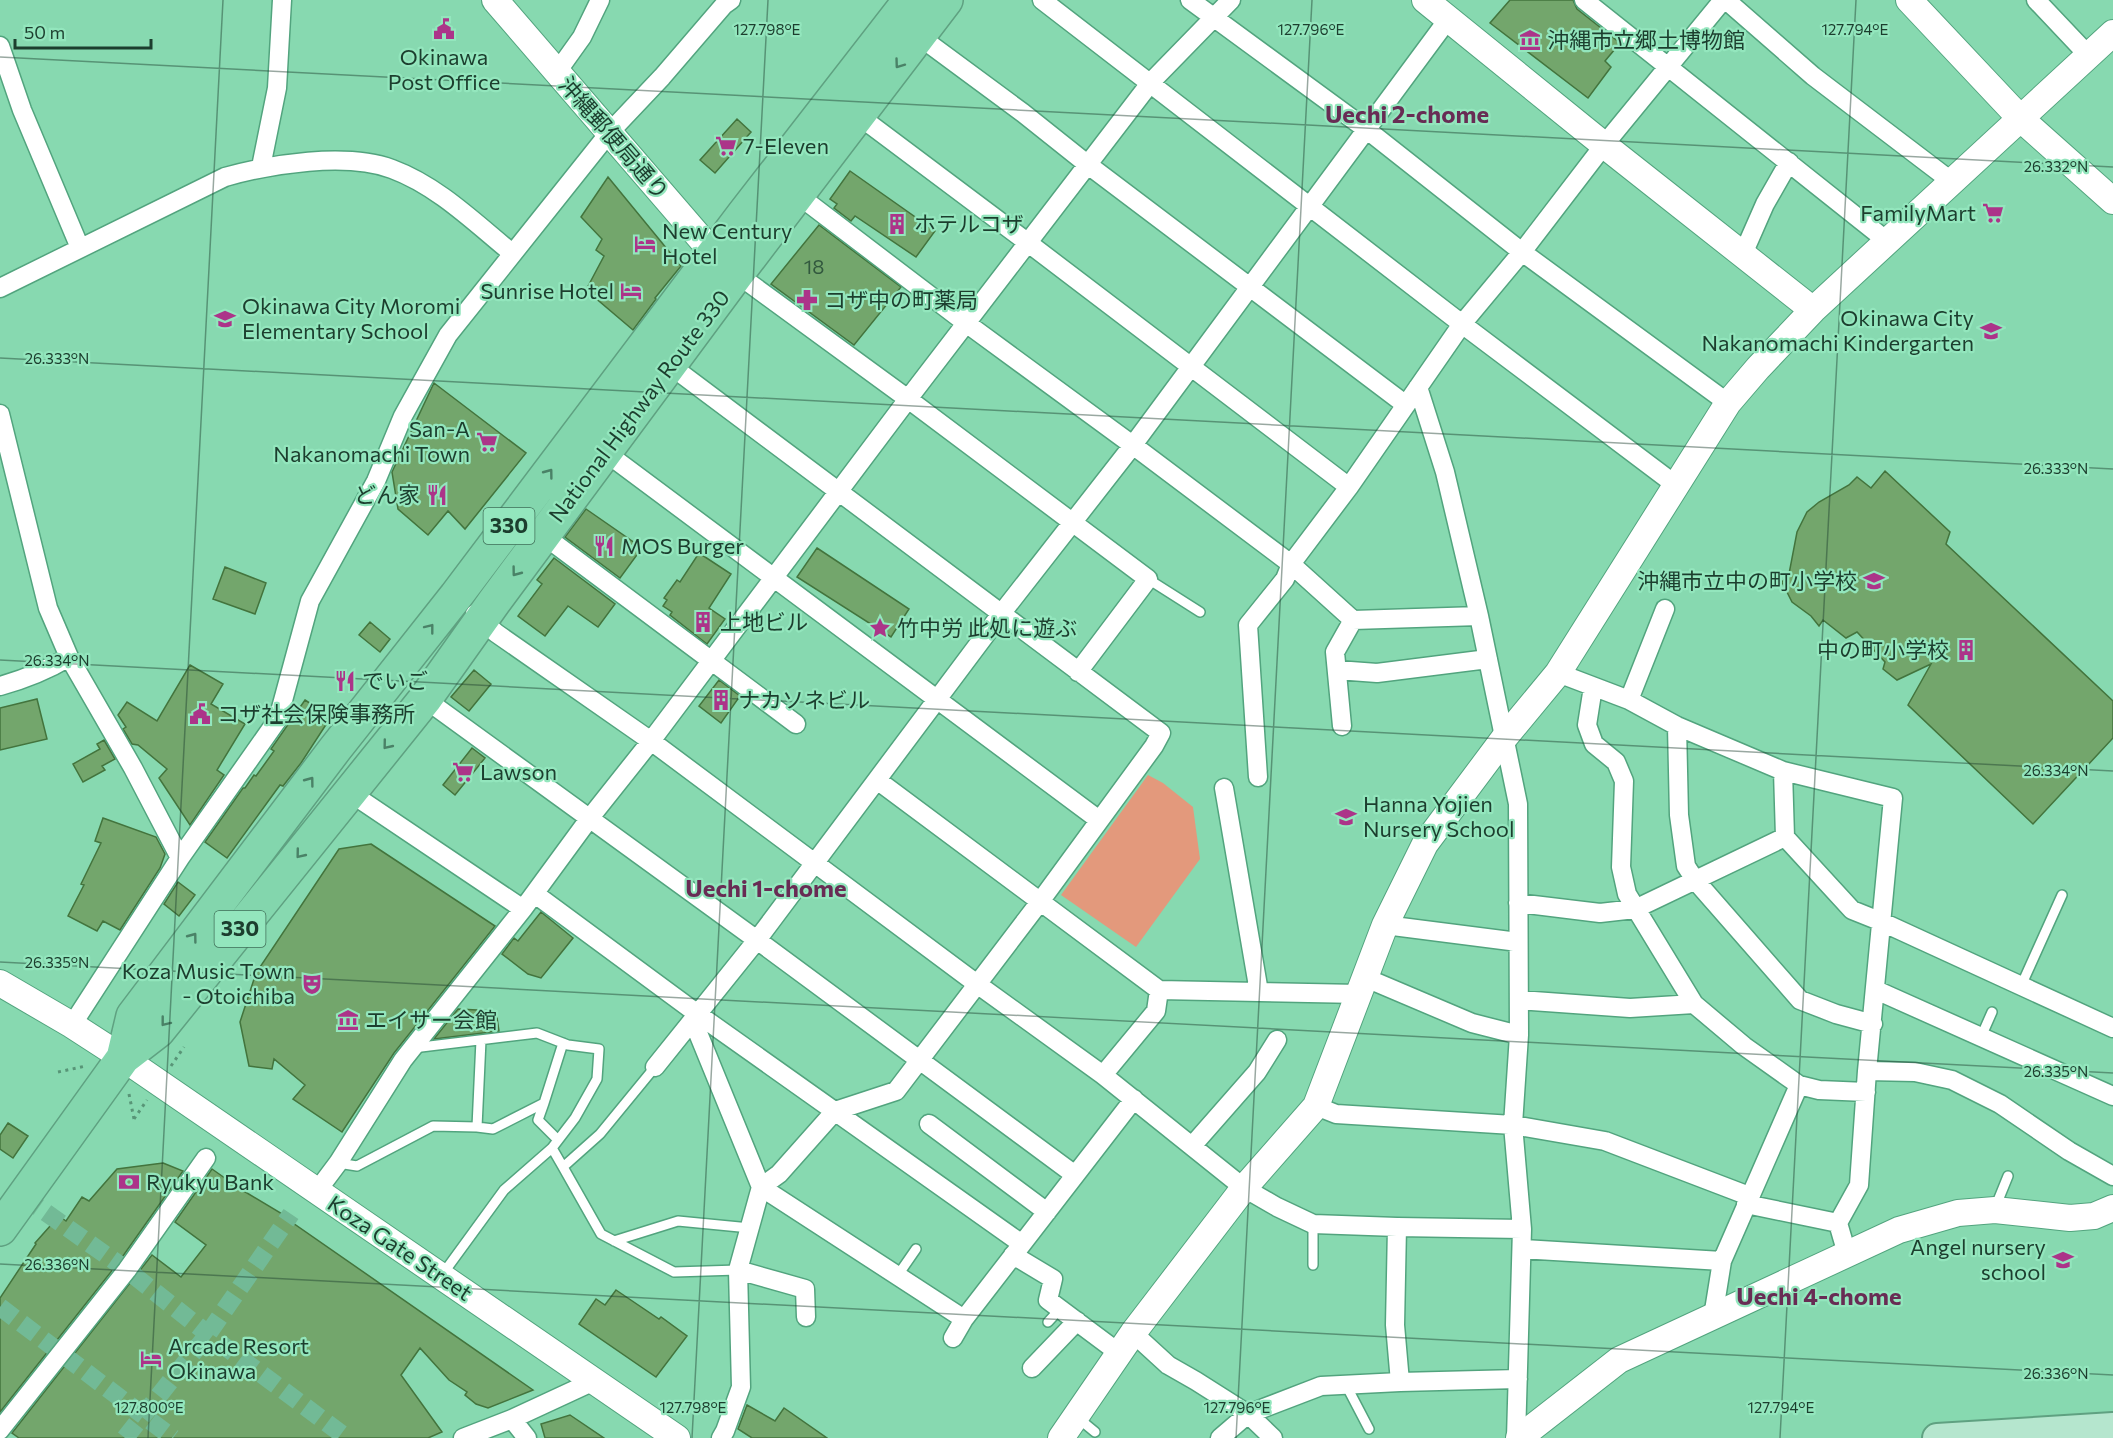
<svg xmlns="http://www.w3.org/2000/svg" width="2113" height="1438" font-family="Commissioner,'Noto Sans JP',sans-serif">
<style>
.green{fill:#e3997c}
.building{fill:#73a66c;stroke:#43743d;stroke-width:1.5}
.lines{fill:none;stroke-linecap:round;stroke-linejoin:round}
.street-tunnel{stroke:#72ba96;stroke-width:18;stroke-dasharray:18 9;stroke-linecap:butt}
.lane-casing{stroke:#52a47e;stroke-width:12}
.street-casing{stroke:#52a47e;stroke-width:21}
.secondary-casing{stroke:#52a47e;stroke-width:28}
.primary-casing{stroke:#5fa181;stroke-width:32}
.highway-casing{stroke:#5fa181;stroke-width:36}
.path{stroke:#589577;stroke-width:3;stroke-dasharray:3 4.5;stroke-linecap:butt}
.lane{stroke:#fff;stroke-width:9}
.street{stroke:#fff;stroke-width:18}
.secondary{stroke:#fff;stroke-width:26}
.primary{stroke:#b5e6ce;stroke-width:28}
.highway{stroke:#83d6ad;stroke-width:33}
.oneway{stroke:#4a8267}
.ticks{fill:none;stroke:#1c3e2e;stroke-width:1.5;stroke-opacity:0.45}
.labels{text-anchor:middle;stroke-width:4.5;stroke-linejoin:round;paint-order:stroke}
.number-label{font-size:20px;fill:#32583e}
.shield{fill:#93e6bd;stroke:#407059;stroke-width:1.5}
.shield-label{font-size:21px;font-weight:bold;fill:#1c3e2e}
.poi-label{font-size:22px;fill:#1c3e2e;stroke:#93e6bd;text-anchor:start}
.street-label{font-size:22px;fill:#1c3e2e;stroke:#93e6bd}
.neighbourhood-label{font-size:24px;font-weight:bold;fill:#682c54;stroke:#93e6bd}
.ticks-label{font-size:15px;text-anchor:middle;fill:#1c3e2e;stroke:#93e6bd;stroke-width:4.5;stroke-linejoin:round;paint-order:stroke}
</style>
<rect width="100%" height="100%" fill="#87d9b0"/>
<path class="green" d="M1148,775L1163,783L1193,807L1200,859L1136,947L1061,895Z"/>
<path class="building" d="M1510,0H1573L1577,9L1620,43L1605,61L1611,67L1588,98L1490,23Z
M737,119L751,132L715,173L700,160Z
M850,171L935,231L916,257L855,216L851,221L834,208L837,204L830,199Z
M608,177L681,266L655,298L656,299L633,330L586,290L604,256L596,250L602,239L581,217Z
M819,225L901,287L854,345L771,284Z
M434,383L526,453L465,529L448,511L428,535L398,509L392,472Z
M1885,471L1950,532L1946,544L2113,701V738L2033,824L1908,705L1931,664L1897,680L1883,669L1885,662L1857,632L1846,638L1823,620L1819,626L1811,616L1792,602L1782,582L1789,574L1797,532L1807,512L1819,502L1849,485L1857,477L1871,488Z
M586,509L642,548L620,578L565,537Z
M817,548L909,609L891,637L797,577Z
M699,553L731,574L709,608L725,619L707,644L670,615L672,612L663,606L667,600L664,598L677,580L680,582Z
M554,558L615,604L598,627L568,606L545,636L518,616L542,584L537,580Z
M225,567L266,583L255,614L213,599Z
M370,622L390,639L380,652L359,635Z
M190,665L223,684L211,704L245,724L217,770L224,775L190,825L159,778L167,769L138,745L132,744L123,729L126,727L118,715L127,702L157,721Z
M474,670L491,684L469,711L451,697Z
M719,680L740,696L721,723L699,706Z
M37,699L47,739L0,750V708Z
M305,700L331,717L301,763L283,786L280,785L227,858L205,842L243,788H245L254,775L256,776L274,751L271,749Z
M104,740L115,759L102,766L105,770L83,782L73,764L100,749L97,744Z
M472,748L485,758L455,795L443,785Z
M103,818L156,837L165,854L160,868L120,930L103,921L97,931L68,916L84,885L81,884L101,843L95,841Z
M371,844L495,926L394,1053L342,1132L293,1099L305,1085L274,1059L272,1069L249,1066L240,1022L256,973L339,849Z
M178,882L195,895L179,916L164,904Z
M541,912L573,938L541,978L528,974L502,954L514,938L518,941Z
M458,1009L496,1011L499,1031L434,1039Z
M8,1123L28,1136L13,1158L0,1149V1135Z
M163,1163L183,1171L118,1263L0,1412V1298L36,1244L35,1243L59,1216L66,1221L82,1197L89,1201L117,1169Z
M212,1169L242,1190L294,1221L293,1223L533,1390L488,1408L476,1404L465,1395L467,1392L449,1380L420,1348L401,1375L442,1432L428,1438H19L12,1433L152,1255L181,1277L206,1245L175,1222Z
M616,1290L659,1319L661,1317L687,1336L656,1377L579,1324L596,1299L605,1305Z
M747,1405L775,1421L784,1408L827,1438H752L738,1429Z
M570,1415L604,1438H545L541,1424Z"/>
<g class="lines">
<path class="street-tunnel" d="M24,1197L127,1270L208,1334L347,1438
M0,1307L173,1438
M125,1438L208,1334L291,1214"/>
<defs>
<path id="lane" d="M1148,579L1200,612
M2021,986L2062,895
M1981,1037L1992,1012
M481,1040L477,1127L493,1129L544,1103L563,1043
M413,1048L537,1033L568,1045L599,1049L597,1079L575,1118L552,1148L563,1167
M655,1067L600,1134L563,1167L601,1234L674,1272L738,1270
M544,1103L538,1120L558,1140
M338,1163L357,1166L433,1126L477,1127
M1995,1208L2008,1176
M1313,1224V1265
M614,1241L678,1221L750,1228
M442,1275L504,1190L552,1148
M898,1275L916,1249
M1048,1322L1060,1309
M1346,1385L1369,1429
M1078,1418L1095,1432"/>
<path id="street" d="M1042,0L1462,324L1677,486
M1190,0L1366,129L1522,252L1728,403
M1584,0L1887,241
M1726,0L1813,76L1951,181
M2036,0L2089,56
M912,31L1023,113L1087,164L1406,405
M0,46L22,110L80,248
M557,72L582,37L600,0
M859,116L1027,242L1349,487
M261,167L277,88L282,0
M798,195L966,323L1142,452L1291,564L1353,620L1479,616
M1743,254L1765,204L1789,162
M737,274L908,399L1148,579L1078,672
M0,288L225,177C271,164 346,152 392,169C438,186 475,223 512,253
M671,366L1161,733L1154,746L1039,903L896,1091L835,1111L779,1174L761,1187L738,1270L741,1387L725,1431L721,1438
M1418,387L1445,472L1479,616L1518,804L1519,1035L1513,1125L1522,1229L1516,1438
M0,414L48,608L69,657L133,768L180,858
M605,452L1099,820
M543,535L796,724
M475,614L496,633L651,741L977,984L1103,1075L1244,1188L1277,1207L1313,1224L1397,1227L1522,1229
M1337,670L1377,673L1488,659
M1558,673L1629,700L1677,726L1783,771L1893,798L1867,1071L1859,1185L1838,1223L1847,1254
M0,686C25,679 46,671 69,657
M1593,687L1587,725L1594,744L1616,762L1624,781L1621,867L1627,894L1694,1004L1744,1046L1799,1085
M425,699L757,940L1075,1175
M1629,700L1665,609
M1342,726L1335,652L1353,620
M1677,726L1679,815L1686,866L1695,880L1800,1000L1836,1014L1873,1024
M1783,771L1785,837L1852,910L1882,922L2113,1028
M1258,777L1248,625L1285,579L1291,564L1349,487L1462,324L1522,252L1604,145L1723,0
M877,780L1159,990L1360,994
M1224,788L1259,992
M349,792L523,909
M535,894L699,1015L1022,1244
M1518,903L1600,913L1635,909L1785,837
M1385,925L1518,942
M1366,978L1472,1023L1519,1035
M1876,990L2113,1096
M1519,1000L1630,1008L1694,1004
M699,1015L698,1033L761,1187L964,1319
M72,1025L180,858L278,719L310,601L376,481L403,416L448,335L609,133L662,77L724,5L731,0
M655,1067L757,940L1001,614L1133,445L1449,18
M1867,1071L1915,1072L1952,1080L2000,1104L2069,1151L2113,1176
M1103,1075L1156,1011L1159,990
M1316,1106L1336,1114L1513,1125L1605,1141L1749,1196
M929,1124L1047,1212
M1192,1146L1257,1072L1277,1040
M317,1191L338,1163L403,1060L523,909L589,819L651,741L908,399L1151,82L1231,0
M1746,1204L1838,1223
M1397,1227L1395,1325L1400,1382
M1522,1249L1722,1261
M1013,1255L1053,1279L1048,1300L1119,1353
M738,1270L805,1289L806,1317
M1713,1317L1722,1261L1799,1085L1819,1090L1866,1092
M1133,1333L1168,1365L1196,1381L1248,1414L1273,1438
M953,1338L964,1319L1134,1099
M1032,1368L1077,1321
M512,1419L527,1438
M0,1430L127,1270L206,1158
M463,1438L512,1419L594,1381
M1220,1438L1248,1414L1321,1386L1400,1382L1518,1379"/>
<path id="secondary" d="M495,0L714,254L728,266
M1425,0L1604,145L1813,310
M1909,0L2021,119L2113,201
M0,983L72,1025L123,1058L677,1438
M1061,1438L1133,1333L1244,1188L1316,1106L1385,925L1425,844L1505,737L1558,673L1728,403L1758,368L1813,310L2113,33
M1519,1438L1619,1360L1899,1230L1958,1213L1995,1210L2070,1218L2094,1216L2113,1208"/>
<path id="primary" d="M1937,1438L2113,1427"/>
<path id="highway" d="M123,1058L133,1016L335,749L456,596L743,215L910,0
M0,1229L123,1058L158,1031L425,699L494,602L737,274L946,0"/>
</defs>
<use href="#lane" class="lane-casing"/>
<use href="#street" class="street-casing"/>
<use href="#secondary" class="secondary-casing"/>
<use href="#primary" class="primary-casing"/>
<use href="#highway" class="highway-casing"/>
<path class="path" d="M171,1066L184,1047
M58,1072L86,1066
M129,1094L134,1119
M134,1119L147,1100"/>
<use href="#lane" class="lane"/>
<use href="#street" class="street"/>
<use href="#secondary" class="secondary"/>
<use href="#primary" class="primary"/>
<use href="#highway" class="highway"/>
</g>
<defs><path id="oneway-chevron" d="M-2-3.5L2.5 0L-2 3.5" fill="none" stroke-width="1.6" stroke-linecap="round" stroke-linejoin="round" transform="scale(1.5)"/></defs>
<g class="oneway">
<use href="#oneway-chevron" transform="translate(899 64) rotate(126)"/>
<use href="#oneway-chevron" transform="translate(549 473) rotate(-53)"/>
<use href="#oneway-chevron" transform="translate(516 572) rotate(127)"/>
<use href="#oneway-chevron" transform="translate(430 628) rotate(-52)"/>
<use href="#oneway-chevron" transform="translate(387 745) rotate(129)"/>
<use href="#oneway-chevron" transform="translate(310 781) rotate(-53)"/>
<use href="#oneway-chevron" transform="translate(300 854) rotate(129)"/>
<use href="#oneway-chevron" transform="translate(193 937) rotate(-53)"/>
<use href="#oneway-chevron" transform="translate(165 1022) rotate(128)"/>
</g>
<path class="ticks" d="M0,57L2113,167M0,358L2113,469M0,660L2113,771M0,962L2113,1073M0,1264L2113,1375M148,1438L223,0M692,1438L768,0M1236,1438L1312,0M1780,1438L1856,0"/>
<defs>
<symbol id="civic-bare" viewBox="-9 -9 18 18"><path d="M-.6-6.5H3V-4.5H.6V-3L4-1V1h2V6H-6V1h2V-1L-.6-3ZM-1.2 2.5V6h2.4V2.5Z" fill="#ac3489" stroke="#93e6bd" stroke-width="2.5" paint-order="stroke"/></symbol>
<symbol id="museum-bare" viewBox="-9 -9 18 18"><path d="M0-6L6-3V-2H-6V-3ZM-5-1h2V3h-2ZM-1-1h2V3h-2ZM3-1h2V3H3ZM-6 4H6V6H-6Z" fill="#ac3489" stroke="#93e6bd" stroke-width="2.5" paint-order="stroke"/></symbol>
<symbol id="supermarket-bare" viewBox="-9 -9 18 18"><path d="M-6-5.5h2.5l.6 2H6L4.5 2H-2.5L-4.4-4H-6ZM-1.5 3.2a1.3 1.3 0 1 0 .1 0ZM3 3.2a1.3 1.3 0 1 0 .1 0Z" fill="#ac3489" stroke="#93e6bd" stroke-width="2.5" paint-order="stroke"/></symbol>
<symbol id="building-bare" viewBox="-9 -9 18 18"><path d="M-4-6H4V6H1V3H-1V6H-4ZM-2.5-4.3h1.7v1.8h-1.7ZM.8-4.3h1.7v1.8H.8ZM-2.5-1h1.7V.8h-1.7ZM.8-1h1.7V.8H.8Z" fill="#ac3489" stroke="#93e6bd" stroke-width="2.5" paint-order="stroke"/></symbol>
<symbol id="hotel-bare" viewBox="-9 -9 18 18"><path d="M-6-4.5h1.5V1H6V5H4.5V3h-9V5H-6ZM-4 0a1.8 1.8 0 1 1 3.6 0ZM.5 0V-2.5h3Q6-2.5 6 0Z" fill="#ac3489" stroke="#93e6bd" stroke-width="2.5" paint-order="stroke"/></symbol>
<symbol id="pharmacy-bare" viewBox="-9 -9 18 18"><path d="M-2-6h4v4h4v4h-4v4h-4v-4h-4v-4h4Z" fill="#ac3489" stroke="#93e6bd" stroke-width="2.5" paint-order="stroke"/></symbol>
<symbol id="school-bare" viewBox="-9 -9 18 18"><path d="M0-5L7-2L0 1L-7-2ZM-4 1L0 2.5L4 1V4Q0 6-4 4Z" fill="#ac3489" stroke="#93e6bd" stroke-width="2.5" paint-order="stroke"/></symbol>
<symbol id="restaurant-bare" viewBox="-9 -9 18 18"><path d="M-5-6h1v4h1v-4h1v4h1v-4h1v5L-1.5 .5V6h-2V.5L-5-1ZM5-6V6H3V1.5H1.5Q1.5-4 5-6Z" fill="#ac3489" stroke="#93e6bd" stroke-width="2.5" paint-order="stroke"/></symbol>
<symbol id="sight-bare" viewBox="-9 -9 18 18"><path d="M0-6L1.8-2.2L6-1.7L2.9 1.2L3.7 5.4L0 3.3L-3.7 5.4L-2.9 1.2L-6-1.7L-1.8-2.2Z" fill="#ac3489" stroke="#93e6bd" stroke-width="2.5" paint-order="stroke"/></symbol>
<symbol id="theatre-bare" viewBox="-9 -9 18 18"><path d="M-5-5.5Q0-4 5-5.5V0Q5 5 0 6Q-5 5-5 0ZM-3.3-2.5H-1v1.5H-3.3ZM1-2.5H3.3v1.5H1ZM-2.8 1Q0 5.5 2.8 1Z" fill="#ac3489" stroke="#93e6bd" stroke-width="2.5" paint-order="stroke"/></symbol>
<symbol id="bank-bare" viewBox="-9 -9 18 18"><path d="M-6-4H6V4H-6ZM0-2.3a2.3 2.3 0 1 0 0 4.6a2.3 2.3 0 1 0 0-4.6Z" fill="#ac3489" stroke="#93e6bd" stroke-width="2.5" paint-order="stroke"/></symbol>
</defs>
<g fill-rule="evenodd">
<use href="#civic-bare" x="429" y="14" width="30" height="30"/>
<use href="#museum-bare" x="1515" y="25" width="30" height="30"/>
<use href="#supermarket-bare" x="711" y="131" width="30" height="30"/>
<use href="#supermarket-bare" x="1978" y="198" width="30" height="30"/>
<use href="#building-bare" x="882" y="209" width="30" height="30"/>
<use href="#hotel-bare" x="630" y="229" width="30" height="30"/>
<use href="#hotel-bare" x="616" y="276" width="30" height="30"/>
<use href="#pharmacy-bare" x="792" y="285" width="30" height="30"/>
<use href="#school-bare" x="210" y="304" width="30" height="30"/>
<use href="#school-bare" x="1976" y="316" width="30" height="30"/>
<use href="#supermarket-bare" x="472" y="427" width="30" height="30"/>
<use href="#restaurant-bare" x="422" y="480" width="30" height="30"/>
<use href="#restaurant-bare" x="589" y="531" width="30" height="30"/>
<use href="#school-bare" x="1859" y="566" width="30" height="30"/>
<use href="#building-bare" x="688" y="607" width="30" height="30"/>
<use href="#sight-bare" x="865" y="613" width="30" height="30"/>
<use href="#building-bare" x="1951" y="635" width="30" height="30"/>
<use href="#restaurant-bare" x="330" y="666" width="30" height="30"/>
<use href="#building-bare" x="706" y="685" width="30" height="30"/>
<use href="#civic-bare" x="185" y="699" width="30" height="30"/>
<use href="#supermarket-bare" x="448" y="757" width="30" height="30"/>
<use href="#school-bare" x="1331" y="802" width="30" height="30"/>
<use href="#theatre-bare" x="297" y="969" width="30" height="30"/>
<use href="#museum-bare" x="333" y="1005" width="30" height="30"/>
<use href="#bank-bare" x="114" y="1167" width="30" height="30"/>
<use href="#school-bare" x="2048" y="1245" width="30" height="30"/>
<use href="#hotel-bare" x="136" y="1344" width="30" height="30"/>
</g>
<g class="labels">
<g class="number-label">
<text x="814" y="274">18</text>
</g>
<g class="shield">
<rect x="483.5" y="508" width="51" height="36" rx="4.5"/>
<rect x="214.5" y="911" width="51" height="36" rx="4.5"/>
</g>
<g class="shield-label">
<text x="509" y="533">330</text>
<text x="240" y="936">330</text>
</g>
<g class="poi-label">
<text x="1547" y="48">沖縄市立郷土博物館</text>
<text x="444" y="65" text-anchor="middle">Okinawa<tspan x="444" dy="25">Post Office</tspan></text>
<text x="743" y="154">7-Eleven</text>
<text x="1976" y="221" text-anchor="end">FamilyMart</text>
<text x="914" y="232">ホテルコザ</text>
<text x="662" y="239">New Century<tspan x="662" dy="25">Hotel</tspan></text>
<text x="614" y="299" text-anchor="end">Sunrise Hotel</text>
<text x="824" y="308">コザ中の町薬局</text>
<text x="242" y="314">Okinawa City Moromi<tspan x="242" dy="25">Elementary School</tspan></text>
<text x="1974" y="326" text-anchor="end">Okinawa City<tspan x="1974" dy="25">Nakanomachi Kindergarten</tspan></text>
<text x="470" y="437" text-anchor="end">San-A<tspan x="470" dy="25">Nakanomachi Town</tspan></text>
<text x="420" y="503" text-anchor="end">どん家</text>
<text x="621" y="554">MOS Burger</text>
<text x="1857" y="589" text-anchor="end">沖縄市立中の町小学校</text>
<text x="720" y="630">上地ビル</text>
<text x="897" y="636">竹中労 此処に遊ぶ</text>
<text x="1949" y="658" text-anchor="end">中の町小学校</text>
<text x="362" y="689">でいご</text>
<text x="738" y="708">ナカソネビル</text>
<text x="217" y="722">コザ社会保険事務所</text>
<text x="480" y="780">Lawson</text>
<text x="1363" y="812">Hanna Yojien<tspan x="1363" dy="25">Nursery School</tspan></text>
<text x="295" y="979" text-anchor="end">Koza Music Town<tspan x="295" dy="25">- Otoichiba</tspan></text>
<text x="365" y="1028">エイサー会館</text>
<text x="146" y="1190">Ryukyu Bank</text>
<text x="2046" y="1255" text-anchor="end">Angel nursery<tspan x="2046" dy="25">school</tspan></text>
<text x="168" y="1354">Arcade Resort<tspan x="168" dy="25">Okinawa</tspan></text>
</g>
<g class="street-label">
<text transform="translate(614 138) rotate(49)" y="8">沖縄郵便局通り</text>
<text transform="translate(639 406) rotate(-53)" y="8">National Highway Route 330</text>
<text transform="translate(400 1248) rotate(34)" y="8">Koza Gate Street</text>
</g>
<g class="neighbourhood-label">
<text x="1407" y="123">Uechi 2-chome</text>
<text x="766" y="897">Uechi 1-chome</text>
<text x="1819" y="1305">Uechi 4-chome</text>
</g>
</g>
<g class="ticks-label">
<text x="767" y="35">127.798°E</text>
<text x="1311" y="35">127.796°E</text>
<text x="1855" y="35">127.794°E</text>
<text x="2056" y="172">26.332°N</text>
<text x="57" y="364">26.333°N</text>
<text x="2056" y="474">26.333°N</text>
<text x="57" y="666">26.334°N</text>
<text x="2056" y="776">26.334°N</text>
<text x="57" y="968">26.335°N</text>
<text x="2056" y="1077">26.335°N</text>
<text x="57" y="1270">26.336°N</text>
<text x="2056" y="1379">26.336°N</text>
<text x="149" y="1413">127.800°E</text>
<text x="693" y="1413">127.798°E</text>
<text x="1237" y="1413">127.796°E</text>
<text x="1781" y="1413">127.794°E</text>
</g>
<path d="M15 39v9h136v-9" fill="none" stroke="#1c3e2e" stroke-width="3"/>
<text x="24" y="39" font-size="18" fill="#1c3e2e" stroke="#93e6bd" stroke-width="4.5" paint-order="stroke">50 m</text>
</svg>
